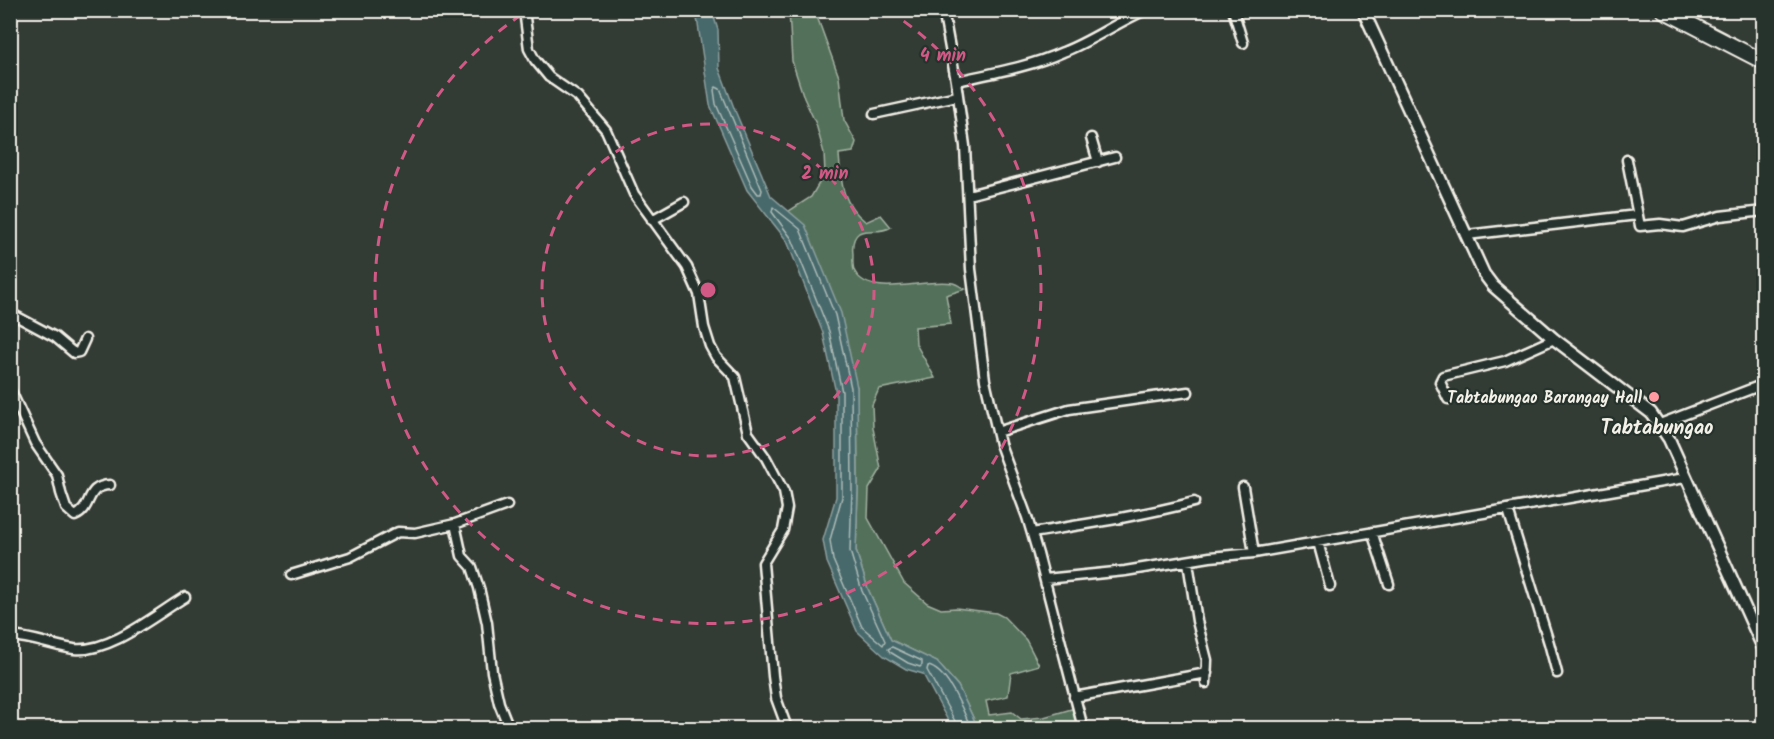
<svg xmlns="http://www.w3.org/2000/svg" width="1774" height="739" font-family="Kalam,sans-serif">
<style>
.green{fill:#52715a;stroke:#a3b1a1;stroke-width:1.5}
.water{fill:#46696c;stroke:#8c9f9e;stroke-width:1.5}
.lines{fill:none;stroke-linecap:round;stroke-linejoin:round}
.shore{stroke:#aebbb6;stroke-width:1.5}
.minor-casing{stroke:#f4f1e8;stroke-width:13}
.tertiary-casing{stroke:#f4f1e8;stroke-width:15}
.primary-casing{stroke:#f4f1e8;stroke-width:18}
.minor{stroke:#26332d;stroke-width:8}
.tertiary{stroke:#26332d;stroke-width:10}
.primary{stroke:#26332d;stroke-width:14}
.ring{fill:none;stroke:#d15985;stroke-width:3;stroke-dasharray:10 8}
.poi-dot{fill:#ff9aa2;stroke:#26332d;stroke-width:2}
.labels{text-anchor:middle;stroke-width:4.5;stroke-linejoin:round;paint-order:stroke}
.poi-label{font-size:16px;font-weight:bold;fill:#f4f1e8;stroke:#26332d;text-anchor:end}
.quarter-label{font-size:20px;font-weight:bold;fill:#f4f1e8;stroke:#26332d}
.centre{fill:#d15985;stroke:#26332d;stroke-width:3}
.ring-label{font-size:18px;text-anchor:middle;font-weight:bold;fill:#d15985;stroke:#26332d;stroke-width:4.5;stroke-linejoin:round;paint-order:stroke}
</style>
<rect width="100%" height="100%" fill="#333b35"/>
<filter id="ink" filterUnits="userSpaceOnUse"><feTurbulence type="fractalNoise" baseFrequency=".0167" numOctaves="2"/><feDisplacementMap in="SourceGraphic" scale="12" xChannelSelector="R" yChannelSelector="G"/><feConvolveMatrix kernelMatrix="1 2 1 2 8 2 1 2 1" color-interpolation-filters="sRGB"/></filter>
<g filter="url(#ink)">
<path class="green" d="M789,11H815L839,77L844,120L856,142L853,152L839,154C841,182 841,203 866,222L881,215L891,227C880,234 869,228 859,233C852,238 852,246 853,254C853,260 852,268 855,272C871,300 926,277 953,283C957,284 961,287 965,289L946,295L951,324L915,327L916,344L935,378L879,389L872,405L873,428L881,469L869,489L868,518L904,583L927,603L941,609L956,608L996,613L1004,617L1026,640L1039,665L1011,673L1008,696L986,701L989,715L1012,712L1021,719L1044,717L1075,708L1078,728H978L958,686L937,662L891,640L868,589L856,551L858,489L857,387L789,211L811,197L825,173L824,153L816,124L804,98L792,61Z"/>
<path class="water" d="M696,11H712L718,30L719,68L736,113L771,196L805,225L841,313L857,387L858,489L856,551L868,589L891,640L937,662L958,686L978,728H952L923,674L906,669L884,656L857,631L827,562L823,540L836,497V393L823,333L787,241L747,190L710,105Z"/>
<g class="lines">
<path class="shore" d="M716,87L720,89L762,190L761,194H758L752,186L716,104L714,90Z
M773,207L800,229L835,315L851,388L852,489L850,551L862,591L885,641L883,645L862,627L833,560L830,540L842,497V392L829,331L792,239L772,212Z
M892,647L922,661V665L920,667L908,663L890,652L888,649Z
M956,728V723L927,670L928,666C948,670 963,711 971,728"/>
<defs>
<path id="minor" d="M524,10L529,49L535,60L549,77L578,97L606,130L634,194L687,267L699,294L704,327L710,346L716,357L735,377L748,433L766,458L784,492L787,508L783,530L763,563L773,676L776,698L787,728
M943,10L956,81L965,146L971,269L985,380L1000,444L1027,517L1038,554L1083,728
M1233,10L1243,43
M956,81C993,73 1029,67 1063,52C1092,41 1117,22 1146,10
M874,114L957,96
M1091,138L1098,162
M1627,160L1640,226L1660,224L1683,227L1720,216L1764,211
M968,195L1115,157
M652,220L684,202
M1467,235L1637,215
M10,313L55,337L74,353L79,352L85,339
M10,389L35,443L57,475L61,493L66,508L75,516C94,507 84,486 110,485
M1448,399L1440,382L1443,376L1505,361L1554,339
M1660,424L1764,384
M997,432L1069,409L1188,392
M1243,487L1254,553
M1508,510L1549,643L1557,673
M455,524L462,556L472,567L479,588L487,623L492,672L499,703L509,728
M1372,532L1389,584
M1032,533C1086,524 1140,516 1194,502
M1318,542L1330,586
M1188,562L1197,621L1207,660L1206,683
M291,575L350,557L398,532L415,533L455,524L507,505
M1045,579L1125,571L1210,557L1254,553L1685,478
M10,636C32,637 53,646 74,649C110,653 155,615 185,597
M1074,697L1207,673"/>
<path id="tertiary" d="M1363,10L1484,274L1493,286L1554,339L1651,413L1669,439L1764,650"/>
<path id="primary" d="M1663,10L1764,62"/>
</defs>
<use href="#minor" class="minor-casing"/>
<use href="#tertiary" class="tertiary-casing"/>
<use href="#primary" class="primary-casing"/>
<use href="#minor" class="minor"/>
<use href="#tertiary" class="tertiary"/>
<use href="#primary" class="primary"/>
</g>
</g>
<g class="ring">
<circle cx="708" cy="290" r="166"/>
<path d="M889 11A333 333 0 1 1 527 11"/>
</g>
<circle class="poi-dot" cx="1654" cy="397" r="6"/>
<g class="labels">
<g class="poi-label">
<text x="1642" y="403">Tabtabungao Barangay Hall</text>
</g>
<g class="quarter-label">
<text x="1657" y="434">Tabtabungao</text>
</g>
</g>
<circle cx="708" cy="290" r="9" class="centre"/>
<g class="ring-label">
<text x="943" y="61">4 min</text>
<text x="825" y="179">2 min</text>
</g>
<rect width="1774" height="739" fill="none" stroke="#26332d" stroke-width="36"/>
<rect x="18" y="18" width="1738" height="703" fill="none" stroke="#f4f1e8" stroke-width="2" filter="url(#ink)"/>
</svg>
